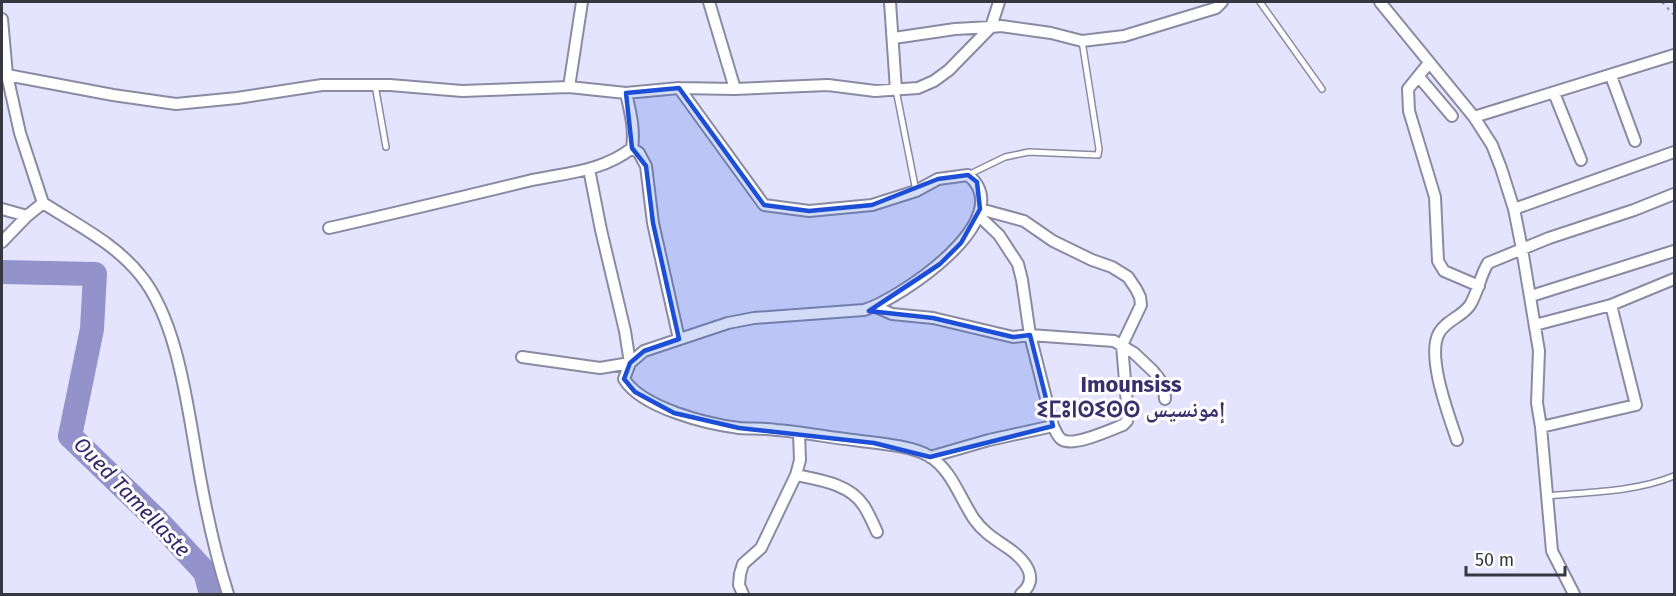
<svg xmlns="http://www.w3.org/2000/svg" width="1676" height="596" font-family="'Fira Sans','Noto Naskh Arabic','Noto Sans Tifinagh',sans-serif">
<style>
.lines{fill:none;stroke-linecap:round;stroke-linejoin:round}
.river{stroke:#9492cb;stroke-width:24}
.service-casing{stroke:#8a8aa2;stroke-width:8}
.minor-casing{stroke:#8a8aa2;stroke-width:14}
.path{stroke:#9696a9;stroke-width:2;stroke-dasharray:3 4.5;stroke-linecap:butt}
.service{stroke:#fff;stroke-width:5}
.minor{stroke:#fff;stroke-width:10}
.marked{fill:#1d4ed8;fill-opacity:0.2;stroke:#1d4ed8;stroke-width:4.5;stroke-linejoin:round}
.labels{text-anchor:middle;stroke-width:6;stroke-linejoin:round;paint-order:stroke}
.water-label{font-size:21px;font-style:italic;fill:#33296d;stroke:#fff}
.quarter-label{font-size:22px;font-weight:bold;fill:#37306c;stroke:#fff}
</style>
<rect width="100%" height="100%" fill="#e4e4fe"/>
<g class="lines">
<path class="river" d="M2,272L95,274L92,329L70,436L156,519L205,572L211,594"/>
<defs>
<path id="service" d="M1260,2L1322,89
M375,85L386,147
M896,90L916,191
M968,175L1005,157L1029,152L1098,155L1099,149L1082,41
M1547,496C1589,492 1635,492 1674,476"/>
<path id="minor" d="M582,2L569,87L626,93
M709,2L735,89
M890,2L896,90
M1380,2L1474,117L1492,145L1501,168L1514,209L1522,249L1539,351L1537,403L1541,427L1552,551L1574,594
M2,19L7,75L20,133L43,203C77,225 115,243 141,276C175,318 186,395 195,448C203,497 213,547 228,594
M894,38L955,29L991,27L999,2
M1429,63L1408,89L1409,111L1435,197L1438,261L1444,271L1479,286
M7,75L113,95L176,104L237,98L322,85H390L462,91L569,87
M1611,76L1635,141
M1419,77L1452,116
M679,88L764,205L809,211L872,205L916,191L938,179L968,175C1021,218 900,299 864,310L754,318L728,323L644,351L630,363L624,379C642,408 707,424 739,428C751,429 764,428 776,430C802,432 827,437 853,440C874,443 910,445 929,456C951,469 960,498 974,519C983,532 995,539 1008,548C1024,559 1041,578 1021,594
M1554,93L1581,160
M1474,117L1674,55
M632,148L639,153L646,166L653,223L679,339
M2,209L27,216L43,203
M1514,209L1674,152
M978,215L999,235L1018,264L1022,280L1030,335L1053,426C1055,430 1058,437 1061,439C1072,448 1110,430 1123,425L1127,421L1128,416L1122,345L1141,305L1140,297L1136,289L1128,277L1112,267L1092,260L1053,241L1024,221L980,209
M329,228C396,213 462,197 528,181C564,173 602,172 632,148C635,129 630,111 626,93L679,88L735,89L828,85L875,91L918,88L934,81L949,70L991,27L1001,26L1051,33L1082,41L1124,36L1216,8L1222,2
M2,242L27,216
M1531,296L1674,251
M876,307L892,314L933,318L1013,337L1030,335L1114,341L1134,353L1153,371L1164,385L1165,399
M1535,325L1611,305L1674,279
M522,357L600,368L630,363L625,331L601,230L589,169
M1541,427L1636,405L1611,305
M1457,440C1449,416 1426,356 1439,333C1446,320 1462,317 1470,305C1478,292 1480,276 1488,263L1549,238L1634,210L1674,194
M930,457L989,440L1053,426
M796,475C820,480 850,484 864,506C869,514 873,523 877,532
M743,594L739,585L740,574L743,564L761,548L796,475L800,460L799,433"/>
</defs>
<use href="#service" class="service-casing"/>
<use href="#minor" class="minor-casing"/>
<path class="path" d="M1662,2L1674,15"/>
<use href="#service" class="service"/>
<use href="#minor" class="minor"/>
</g>
<path class="marked" d="M679,88L764,205L809,211L872,205L938,179L968,175L977,182L980,209L961,243L940,264L869,311L933,318L1013,337L1030,335L1053,426L930,457L874,443L739,428L674,413L635,392L624,379L630,363L644,351L679,339L653,223L646,166L632,148L626,93Z"/>
<g class="labels">
<g class="water-label">
<text transform="translate(132 497) rotate(46)" y="7">Oued Tamellaste</text>
</g>
<g class="quarter-label">
<text x="1131" y="392">Imounsiss<tspan x="1131" dy="25">ⵉⵎⵓⵏⵙⵉⵙⵙ إمونسيس</tspan></text>
</g>
</g>
<rect width="1676" height="596" fill="none" stroke="#373742" stroke-width="6"/>
<path d="M1466 566v9h99v-9" fill="none" stroke="#373742" stroke-width="3"/>
<text x="1475" y="566" font-size="18" fill="#373742" stroke="#ffffff" stroke-width="4.5" paint-order="stroke">50 m</text>
</svg>
